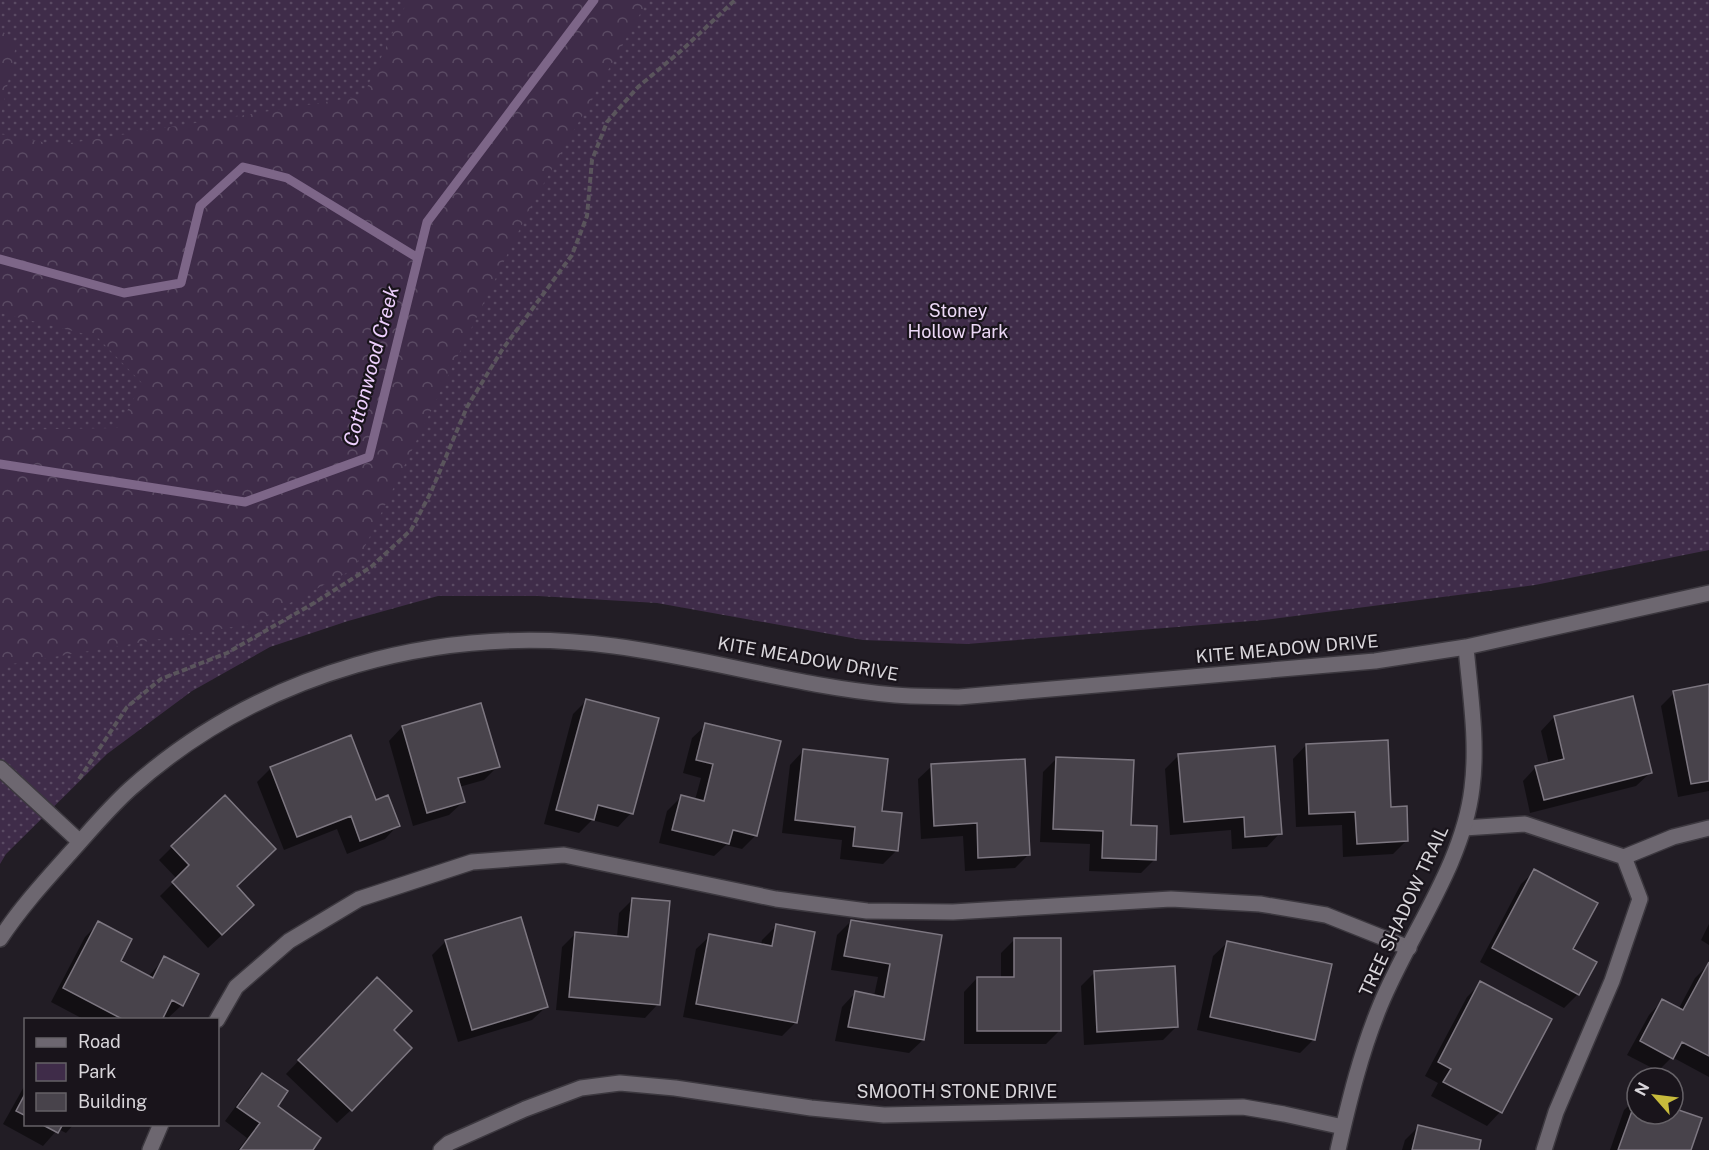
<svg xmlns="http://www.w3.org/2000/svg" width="1709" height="1150" font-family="'Public Sans',sans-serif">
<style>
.green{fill:url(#green-dots)}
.forest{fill:url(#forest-crowns)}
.shadow{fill:#0007}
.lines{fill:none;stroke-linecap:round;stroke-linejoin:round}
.stream{stroke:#7d6688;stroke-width:9}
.building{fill:#48434b;stroke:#7d7781;stroke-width:1.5}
.lane-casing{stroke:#3c383f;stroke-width:18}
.street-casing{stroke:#3c383f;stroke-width:18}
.path{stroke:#5a555c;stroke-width:4;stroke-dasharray:6 3;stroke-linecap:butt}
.lane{stroke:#6d6770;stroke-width:15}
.street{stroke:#6d6770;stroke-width:15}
.labels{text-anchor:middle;stroke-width:4.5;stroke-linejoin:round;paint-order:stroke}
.park-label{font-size:18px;fill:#ecd8f6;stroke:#19141b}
.street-label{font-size:18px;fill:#d8d5da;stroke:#19141b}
.water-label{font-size:20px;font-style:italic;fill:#edcffd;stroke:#19141b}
</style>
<defs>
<pattern id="green-dots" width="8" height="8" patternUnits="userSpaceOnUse" patternTransform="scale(1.5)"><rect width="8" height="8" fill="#3f2c49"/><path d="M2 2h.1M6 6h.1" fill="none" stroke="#5a4a63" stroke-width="1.8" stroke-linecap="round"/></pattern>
<pattern id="forest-crowns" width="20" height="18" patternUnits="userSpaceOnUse" patternTransform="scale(1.5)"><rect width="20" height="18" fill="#3f2c49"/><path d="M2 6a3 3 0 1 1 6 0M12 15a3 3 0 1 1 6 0" fill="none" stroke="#5a4a63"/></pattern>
</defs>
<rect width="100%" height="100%" fill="#221d25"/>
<path class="green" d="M0,0H1709V550L1535,585L1264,620L967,644L863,640L657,603L538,596H438L348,621L270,647L192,691L107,754L6,854L0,864Z"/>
<path class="forest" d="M408,0H648L531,206L354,569L250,624L0,666V430L118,428L142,383L97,337L0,313V134L58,145L363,96Z
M0,28L16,46L0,119Z"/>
<path class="shadow" d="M1709,686V791L1678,797L1661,706L1674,693Z
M1632,698L1650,773L1636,786L1530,813L1523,781L1536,767L1549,764L1541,731L1554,717Z
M587,700L631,813L618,827L592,820L579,833L544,824L573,714Z
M706,725L756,835L742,849L726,845L714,856L659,843L667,811L681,797L695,800L701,778L683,773L692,738Z
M402,727L498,766L484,780L459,787L463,802L449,815L413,826L389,741Z
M1306,745L1390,809L1407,840L1393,854L1343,857L1342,825L1296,827L1293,759Z
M803,751L896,851L883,864L840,859L842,840L782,833L790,765Z
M1179,755L1280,833L1267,847L1232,849L1231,830L1170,835L1165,769Z
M1056,759L1129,827L1155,859L1141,873L1089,871L1090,844L1040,842L1043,772Z
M932,766L1028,855L1015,868L965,871L963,836L921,839L918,779Z
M271,768L375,802L398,825L385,839L347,854L337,829L284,850L257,782Z
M172,847L235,887L239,919L208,948L160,896L177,879L159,860Z
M1535,871L1571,950L1578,994L1564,1008L1480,962L1521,884Z
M632,900L658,1004L645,1018L556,1010L562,947L575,934L617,937L619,913Z
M851,921L941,936L923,1040L909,1053L835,1041L842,1007L855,993L874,996L878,977L831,970L837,935Z
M99,923L119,962L148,977L165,958L182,1005L168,1018L162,1015L160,1020H85L51,1002L85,937Z
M1709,924V945L1701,940Z
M776,926L796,1022L782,1036L683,1017L696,949L710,936L761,945L762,940Z
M1015,939L1060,1030L1046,1044H964V992L977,978H1001V953Z
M446,941L546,1007L532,1020L458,1042L432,955Z
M1227,943L1314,1039L1300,1053L1197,1030L1213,956Z
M1709,964V1077L1672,1057L1658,1071L1627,1055L1649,1015L1662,1001L1678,1010L1695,978Z
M1095,972L1176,1027L1163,1040L1084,1045L1081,986Z
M1481,983L1550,1020L1500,1112L1487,1126L1431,1096L1438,1083L1425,1076L1467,997Z
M363,993L392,1030L351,1110L337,1123L286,1074Z
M262,1075L276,1107L311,1150H238L247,1138L225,1121L249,1088Z
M26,1083V1124H74L66,1133L58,1129L43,1146L3,1124Z
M1637,1098V1114H1673V1109L1689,1150H1610L1624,1110Z
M1418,1127L1477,1150H1402L1405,1140Z"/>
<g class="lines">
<path class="stream" d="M0,259L124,293L181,283L200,206L243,167L287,178L418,258
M0,464L245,502L369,457L427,222L594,0"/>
</g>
<path class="building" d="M1709,684V781L1691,784L1673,691Z
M1633,696L1652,773L1544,800L1535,766L1564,759L1554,716Z
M586,699L659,718L633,814L598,805L594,820L556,810Z
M481,703L500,767L458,778L465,802L427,813L402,726Z
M705,723L781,741L757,836L733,830L729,844L672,830L681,795L704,801L713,764L696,760Z
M351,735L376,800L388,795L400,826L360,841L351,816L297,837L270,767Z
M1388,740L1391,807L1407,806L1408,841L1357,844L1355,812L1309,814L1306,744Z
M1275,746L1282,834L1245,837L1244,817L1184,822L1178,754Z
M803,749L888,759L882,811L902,813L898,851L853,846L855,827L795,820Z
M1056,757L1134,760L1131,825L1157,826L1156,860L1102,858L1103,831L1053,829Z
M1025,759L1030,855L978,858L977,823L934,826L931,764Z
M225,795L276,849L237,886L254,905L222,935L172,882L189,865L171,846Z
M1534,869L1598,903L1573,949L1597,962L1579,995L1492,948Z
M632,898L670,901L660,1005L569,997L575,932L628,937Z
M521,917L548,1007L472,1030L445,940Z
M851,920L942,935L924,1040L848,1027L855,991L884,997L890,964L844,956Z
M98,921L132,939L121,961L153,978L164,956L199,974L183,1006L172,1000L162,1020H124L63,988Z
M776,924L815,932L797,1023L696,1004L709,934L772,946Z
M1014,938H1061V1031H977V977H1014Z
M1227,941L1332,964L1315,1040L1210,1017Z
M1709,962V1056L1682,1042L1673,1059L1640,1041L1662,999L1683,1010Z
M1175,966L1178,1027L1097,1032L1094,971Z
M377,977L412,1011L394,1030L412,1048L352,1111L298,1060Z
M1480,981L1552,1019L1502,1113L1443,1082L1451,1069L1438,1062Z
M262,1073L288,1091L278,1106L321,1138L313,1150H240L260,1123L237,1107Z
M26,1092V1116L16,1111Z
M1637,1097V1114H1673V1108L1702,1118L1691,1150H1618Z
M41,1124H63L58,1133Z
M1418,1125L1481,1140L1479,1150H1412Z"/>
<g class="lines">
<defs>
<path id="lane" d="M1464,828L1525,824L1624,857L1640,899L1612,981L1556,1112L1544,1150
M1624,857L1673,837L1709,828
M217,1020L236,987L289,941L359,899L472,862L564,855L776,899L867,911L953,912L1171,899L1260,904L1326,915L1409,948
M150,1150L161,1124"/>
<path id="street" d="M0,768L80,842
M0,939C21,907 46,880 71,852C90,831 108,809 130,789C260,672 441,623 614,646C708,658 800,687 895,695C916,697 938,696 959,697L1375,661L1466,647L1709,593
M441,1150L449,1143L525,1109L581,1088L620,1083L675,1088L811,1108L884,1115L1243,1107L1284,1114L1343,1127
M1338,1150C1349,1101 1361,1052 1380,1006C1409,935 1463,865 1472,788C1478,742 1470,693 1466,647"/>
</defs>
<use href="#lane" class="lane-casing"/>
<use href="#street" class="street-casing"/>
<path class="path" d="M79,779L127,707L161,679L227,653L314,603L371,567L411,530L431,492L467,407L502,350L572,255L587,216L592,160L607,122L638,87L682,50L735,0"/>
<use href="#lane" class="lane"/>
<use href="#street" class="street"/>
</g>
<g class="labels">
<g class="park-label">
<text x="958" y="317">Stoney<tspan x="958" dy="21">Hollow Park</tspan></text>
</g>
<g class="street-label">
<text transform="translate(1287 649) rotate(-5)" y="6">KITE MEADOW DRIVE</text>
<text transform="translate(808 659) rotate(10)" y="6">KITE MEADOW DRIVE</text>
<text transform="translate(1404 911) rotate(-65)" y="6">TREE SHADOW TRAIL</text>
<text x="957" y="1098">SMOOTH STONE DRIVE</text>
</g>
<g class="water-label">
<text transform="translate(371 366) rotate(-75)" y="7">Cottonwood Creek</text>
</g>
</g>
<rect x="24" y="1018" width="195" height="108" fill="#19141b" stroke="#656167" stroke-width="1.5"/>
<rect x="36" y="1038" width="30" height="9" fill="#6d6770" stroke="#656167" stroke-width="1.5"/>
<text x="78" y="1048" font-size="18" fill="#d8d5da">Road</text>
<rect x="36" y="1063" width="30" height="18" fill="#3f2c49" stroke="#656167" stroke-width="1.5"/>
<text x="78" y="1078" font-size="18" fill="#d8d5da">Park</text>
<rect x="36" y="1093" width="30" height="18" fill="#48434b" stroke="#656167" stroke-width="1.5"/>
<text x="78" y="1108" font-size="18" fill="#d8d5da">Building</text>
<g transform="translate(1655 1096) rotate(298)"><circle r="28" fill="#19141b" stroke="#656167" stroke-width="1.5"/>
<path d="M0-4.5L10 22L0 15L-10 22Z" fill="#c7bb3c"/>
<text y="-9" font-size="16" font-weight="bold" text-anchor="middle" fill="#d8d5da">N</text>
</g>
</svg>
